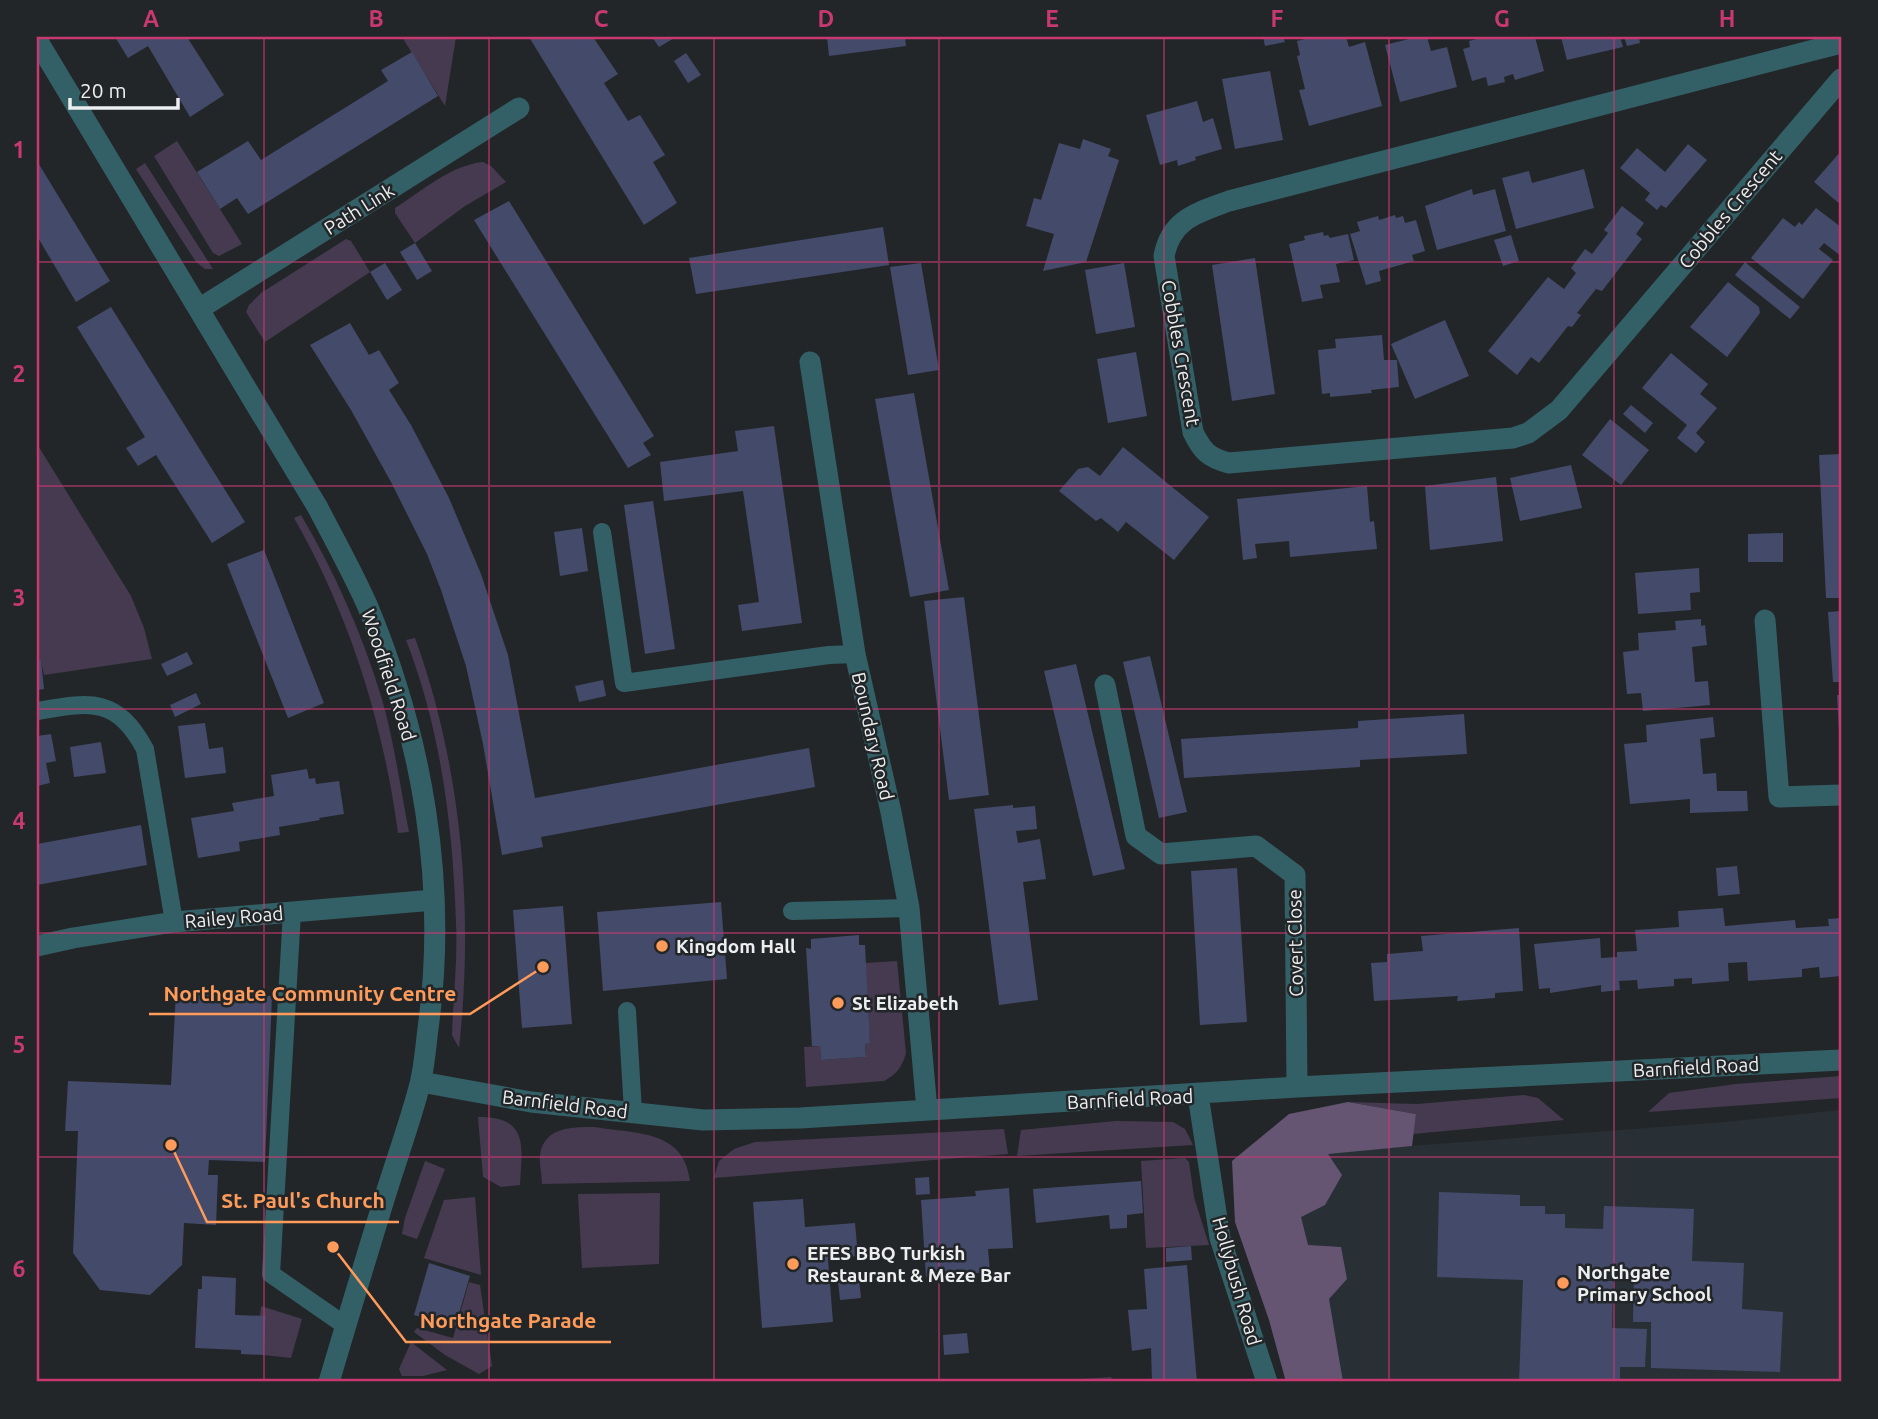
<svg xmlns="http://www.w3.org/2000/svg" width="1878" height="1419" font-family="Ubuntu,sans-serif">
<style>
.built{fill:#283036}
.green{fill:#463a50}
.forest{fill:#655573}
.building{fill:#444a69}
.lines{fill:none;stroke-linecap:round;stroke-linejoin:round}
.lane{stroke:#336066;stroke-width:18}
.street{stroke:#336066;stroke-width:21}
.grid{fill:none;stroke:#c83871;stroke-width:2;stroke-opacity:0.55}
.poi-dot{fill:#ff9b5a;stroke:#232628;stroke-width:2.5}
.labels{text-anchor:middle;stroke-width:5;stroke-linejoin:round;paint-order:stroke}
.street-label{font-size:19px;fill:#eceeef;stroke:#232628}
.poi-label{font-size:19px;font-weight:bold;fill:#eceeef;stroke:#232628;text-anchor:start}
.leader{fill:none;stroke:#ff9b5a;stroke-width:2.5}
.callout-dot{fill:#ff9b5a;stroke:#232628;stroke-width:2.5}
.callout-label{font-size:21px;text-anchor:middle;font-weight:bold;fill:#ff9b5a;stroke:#232628;stroke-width:5;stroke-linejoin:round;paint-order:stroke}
.neatline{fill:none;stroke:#c83871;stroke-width:2.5}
.grid-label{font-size:23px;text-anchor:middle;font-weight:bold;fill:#c83871}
</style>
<rect width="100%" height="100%" fill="#232628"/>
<path class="built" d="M1841,1110V1382H1315L1292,1155L1726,1122Z"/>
<path class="green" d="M402,37H456L445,106Z
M177,141L242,244L219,256L213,253L154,156Z
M483,162L491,166L506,182L465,206L415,243L395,213V208C422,191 451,165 483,162Z
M145,163L213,269H205L196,262L136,169Z
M346,239L351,241L370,272L265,342L246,312L249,305L261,293Z
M37,444L131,596L144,628L152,659L44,675L41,661H37Z
M301,515C334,571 362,633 381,696C394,740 400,786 409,832L398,833C383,722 350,616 294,518Z
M415,638C462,767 474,912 459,1048L452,1035C453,998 458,960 456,923C453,828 441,729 406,640Z
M897,961L906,1053C902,1067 897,1074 884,1081L806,1087L804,1047L820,1046L821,1060L866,1057L865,1044L870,1042L865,963Z
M1841,1076V1098L1648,1112L1669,1093L1736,1084Z
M1524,1095L1538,1098L1564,1120L1413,1134L1416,1114L1348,1102L1417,1104Z
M478,1117C529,1117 522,1145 520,1185L501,1187L483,1177Z
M1116,1121L1173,1122L1185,1129L1193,1145L1017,1156L1021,1130Z
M594,1127C635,1134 684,1129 690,1181L542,1184C542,1175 539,1164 540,1155C544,1127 572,1127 594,1127Z
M1004,1129L1008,1154L714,1178L719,1161L734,1149L755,1142Z
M1185,1158L1189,1162L1194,1197L1209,1245L1146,1248L1141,1161Z
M425,1161L445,1169L417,1239L402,1234L405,1218Z
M660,1193L659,1264L582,1268L578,1194Z
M475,1197L481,1275L424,1258L444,1200Z
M469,1282L480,1285L492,1366L479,1374L445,1355L414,1332L417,1328L453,1338Z
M261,1306L302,1319L291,1358L264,1355L266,1316H260Z
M411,1342L447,1370L423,1376H402L399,1369Z
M1112,1377L1109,1382H1037Z"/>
<path class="forest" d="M1348,1102L1416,1114L1412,1146L1328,1154L1342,1175L1325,1205L1301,1217L1308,1245L1341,1247L1347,1279L1329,1299L1343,1382H1286L1269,1320L1235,1222L1232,1161L1289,1114Z"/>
<path class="building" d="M115,37H187L224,95L190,117L148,46L128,58Z
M529,37H593L618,74L604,83L628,121L640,115L665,155L653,162L677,203L644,225Z
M652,37H676L659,47Z
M827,37H905L906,46L829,56Z
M1263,37H1283L1285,42L1265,46Z
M1314,37H1346L1349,47L1365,42L1382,106L1309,126L1299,90L1305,89L1297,56L1300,55L1297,41Z
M1417,37H1427L1431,51L1447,47L1457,87L1400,102L1385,45Z
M1485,37H1506V39L1535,37L1544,71L1515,80L1513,74L1504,77L1505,82L1488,86L1486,77L1472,81L1463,49L1470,47L1469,41Z
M1561,37H1620L1623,47L1567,60Z
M1624,37H1639L1640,43L1627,46Z
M412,52L438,96L248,214L237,198L220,209L197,172L248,141L261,160L388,81L381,70Z
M686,53L701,75L688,83L674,61Z
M1270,71L1283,140L1235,149L1222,79Z
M1197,101L1203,122L1213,118L1222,149L1195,157L1196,160L1178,166L1177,160L1160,165L1146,115Z
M1083,139L1111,149L1108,156L1119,160L1086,262L1043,271L1054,234L1026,226L1034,198L1041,200L1059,143L1080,149Z
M1688,144L1707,160L1666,208L1661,205L1657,210L1645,200L1650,193L1620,168L1637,148L1665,172Z
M1841,151V205L1814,182Z
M37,161L110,281L76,302L37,236Z
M1584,169L1594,208L1516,229L1502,178L1529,171L1532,183Z
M1472,189L1473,195L1495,189L1506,231L1437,250L1425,206Z
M509,201L654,436L643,443L651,455L628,468L474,220Z
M1622,206L1644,223L1636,234L1642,239L1602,291L1596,289L1577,313L1581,315L1572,327L1568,326L1539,363L1531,357L1517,375L1488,351L1548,277L1564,289L1576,273L1571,268L1585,249L1592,254L1608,233L1604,230Z
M1816,208L1841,227V256L1824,243L1819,249L1833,260L1803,299L1751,258L1783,218L1795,227L1799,222L1802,225Z
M1395,215L1396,218L1403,216L1405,223L1416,220L1425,251L1412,255L1414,261L1379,271L1381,281L1366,285L1350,234L1360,231L1357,222L1378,216L1379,220Z
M883,227L889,265L696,294L689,258Z
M1323,232L1324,236L1328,235L1330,238L1348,234L1354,260L1336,264L1340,282L1320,285L1323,298L1302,302L1289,244L1305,240L1304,236Z
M1511,235L1519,261L1503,266L1494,240Z
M415,243L432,271L417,280L400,252Z
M1255,258L1275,394L1232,401L1212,265Z
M1745,262L1800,307L1790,319L1735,275Z
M385,263L402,290L387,300L370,272Z
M921,263L939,370L908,375L890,267Z
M1124,263L1135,327L1096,334L1085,270Z
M1728,282L1759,307L1760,313L1727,357L1690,327Z
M111,307L245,522L212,543L156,455L138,466L126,448L145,437L77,327Z
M1445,320L1469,376L1415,399L1391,344Z
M350,323L369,355L379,350L399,383L389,390L411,425L449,498L481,574L508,655L535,798L809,748L815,787L541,837L543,847L502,855L483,744L466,666L441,590L427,554L391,482L351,410L310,345Z
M1382,335L1384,360H1397L1399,387L1371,390L1372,393L1330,397V393L1322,394L1318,350L1336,348L1335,339Z
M1136,352L1147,416L1108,423L1097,359Z
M1671,353L1708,384L1700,394L1717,408L1696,433L1705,442L1696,453L1677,438L1687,425L1642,388Z
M914,393L949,590L910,597L875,399Z
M1631,405L1653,423L1645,433L1623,414Z
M1610,419L1649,450L1621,485L1582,455Z
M774,426L802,623L742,631L738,605L759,602L743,491L664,501L660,462L738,451L735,431Z
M1123,447L1209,517L1174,560L1126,522L1118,532L1101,518L1096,521L1059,491L1078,469L1088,467L1100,476Z
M1841,454V598H1826L1819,455Z
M1571,465L1582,508L1520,521L1510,478Z
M1496,477L1503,541L1430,550L1425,486Z
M1367,486L1370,522L1374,521L1377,549L1290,557L1289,541L1255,544L1257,558L1243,560L1237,499Z
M653,501L675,649L645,654L624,505Z
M582,528L588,571L560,576L554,532Z
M1783,533V562H1748V534Z
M264,550L324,703L288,718L227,564Z
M1699,568L1700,592L1690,593L1691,610L1638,614L1635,573Z
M964,597L989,795L949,800L924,601Z
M1841,611V682H1833L1828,612Z
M1701,619V626L1705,625L1707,645L1692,647L1695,682L1708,681L1710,705L1643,711L1641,693L1627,694L1623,652L1639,650L1638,633L1676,630L1675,621Z
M187,652L193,664L167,676L161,664Z
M1150,656L1187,812L1159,818L1123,662Z
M41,660L44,689L37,690V661Z
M1076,664L1125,869L1093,876L1044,671Z
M603,680L606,696L579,702L575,686Z
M196,693L201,704L175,717L170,705Z
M1837,695H1841V732H1839Z
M1464,714L1467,754L1360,760V767L1184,778L1181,739L1358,728V721Z
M1713,717L1715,737L1700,739L1703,774L1716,773L1717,791H1747L1748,811L1690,813V799L1630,804L1624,744L1647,742L1646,725Z
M205,723L209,749L223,747L226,773L185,778L178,726Z
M51,734L56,761L46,763L50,783L37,786V736Z
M101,742L106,773L74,777L70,747Z
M307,769L309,779L315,778L316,784L339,781L344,814L319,818L320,820L279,827L280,835L239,842L240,851L198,858L191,818L234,811L232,803L274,796L271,775Z
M1013,805V808L1035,806L1037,829L1016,831L1018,843L1040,839L1046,879L1023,882L1038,1000L999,1005L974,809Z
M141,825L147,865L37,885V844Z
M1737,866L1740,894L1718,896L1716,868Z
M1237,868L1247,1022L1200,1025L1191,871Z
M721,902L727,979L603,991L597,912Z
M563,906L572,1024L522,1028L513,910Z
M1723,908L1725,926L1795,920L1796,928L1829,926L1828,919L1841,918V976L1820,978L1819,967L1802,969V977L1748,981L1747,962L1728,963L1729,981L1692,984V978L1674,979V986L1638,989L1637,980L1619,981L1620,990L1601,992V985L1550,993V988L1539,989L1534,944L1600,938L1601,958L1617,957V952L1637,951L1635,930L1679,927L1678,911Z
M1519,928L1523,991L1495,993V998L1457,1001L1458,996L1374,1001L1371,963L1387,962V954L1423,951L1421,936Z
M859,935V945H865L870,1043L865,1044L866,1057L821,1060L820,1046H812L806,948L811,949V939Z
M176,992L272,996L265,1162L209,1160L208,1175H218L216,1225L184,1223L182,1265L150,1295L100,1290L73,1253L78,1131H65L68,1081L171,1085Z
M929,1177L930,1194L916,1195L915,1178Z
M1141,1181L1143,1213L1127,1215V1228L1110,1229L1109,1215L1036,1223L1033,1189Z
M1009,1188L1013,1248L988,1249L990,1272L926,1277L921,1200L976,1196L975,1191Z
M1439,1192L1520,1195V1206H1545V1214H1565V1228L1603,1229L1604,1206L1694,1209L1692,1261L1744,1263L1742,1309L1783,1312L1780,1372L1651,1368V1322H1633L1634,1272L1603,1271V1281H1613L1612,1328L1647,1329L1645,1367H1620V1382H1519L1523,1280L1437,1277Z
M803,1199L805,1227L855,1223L858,1256L828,1259L833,1322L762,1328L753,1202Z
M1191,1246L1192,1260L1166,1262V1248Z
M429,1263L470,1276L455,1327L414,1315Z
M1187,1265L1197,1382H1152L1151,1348L1132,1351L1128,1310L1147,1309L1144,1269Z
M202,1276L236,1278L235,1315L266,1316L264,1355L241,1354V1350L195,1348L198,1289H202Z
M859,1279L861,1298L840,1300L838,1281Z
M967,1333L969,1353L944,1355L943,1335Z"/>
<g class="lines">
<path class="lane" d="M602,532L624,683L829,655L855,654
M37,711C90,702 116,696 145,749L174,922
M792,911L909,908
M292,912L271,1274L346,1326
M627,1011L633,1112"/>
<path class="street" d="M37,40L318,508C335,541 353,573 368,607C422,737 447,881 429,1021C426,1042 425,1064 420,1084C411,1119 398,1155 387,1190C367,1254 348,1318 329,1382
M1841,43L1229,201C1197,213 1171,219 1164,256L1193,432C1202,451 1209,458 1229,463L1513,438L1528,433L1559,410L1841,79
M199,309L519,108
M810,362L855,654L891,812L909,908L927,1110
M1765,620L1779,797L1841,795
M1105,685L1136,836L1161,854L1256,846L1295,875L1297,1087
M37,946L73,938L174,922L434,900
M421,1082L531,1102L703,1120L800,1118L1297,1087L1841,1060
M1198,1095L1220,1238L1267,1382"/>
</g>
<path class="grid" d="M264,37V1382M489,37V1382M714,37V1382M939,37V1382M1164,37V1382M1389,37V1382M1614,37V1382M37,262H1841M37,486H1841M37,709H1841M37,933H1841M37,1157H1841"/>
<g class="poi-dot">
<circle cx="662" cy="946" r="7"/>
<circle cx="838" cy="1003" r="7"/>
<circle cx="793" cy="1264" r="7"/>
<circle cx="1563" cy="1283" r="7"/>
</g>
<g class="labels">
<g class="street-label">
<text transform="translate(359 209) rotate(-32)" y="7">Path Link</text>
<text transform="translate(1730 209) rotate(-50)" y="7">Cobbles Crescent</text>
<text transform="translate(1181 353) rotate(80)" y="7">Cobbles Crescent</text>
<text transform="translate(389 675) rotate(72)" y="7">Woodfield Road</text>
<text transform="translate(873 736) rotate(77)" y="7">Boundary Road</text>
<text transform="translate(234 917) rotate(-5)" y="7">Railey Road</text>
<text transform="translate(1295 943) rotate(-91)" y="7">Covert Close</text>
<text transform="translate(1696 1067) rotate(-3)" y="7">Barnfield Road</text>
<text transform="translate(1130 1099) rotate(-3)" y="7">Barnfield Road</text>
<text transform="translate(565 1104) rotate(7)" y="7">Barnfield Road</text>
<text transform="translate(1237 1281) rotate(74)" y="7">Hollybush Road</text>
</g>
<g class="poi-label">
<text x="676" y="953">Kingdom Hall</text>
<text x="852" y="1010">St Elizabeth</text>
<text x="807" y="1260">EFES BBQ Turkish<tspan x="807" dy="22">Restaurant &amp; Meze Bar</tspan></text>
<text x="1577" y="1279">Northgate<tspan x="1577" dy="22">Primary School</tspan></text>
</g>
</g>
<path class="leader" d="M543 967L470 1014H149M171 1145L207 1222H399M333 1247L406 1342H611"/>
<g class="callout-dot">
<circle cx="543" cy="967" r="7"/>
<circle cx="171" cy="1145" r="7"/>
<circle cx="333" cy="1247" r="7"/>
</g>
<g class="callout-label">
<text x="310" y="1001">Northgate Community Centre</text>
<text x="303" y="1208">St. Paul's Church</text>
<text x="508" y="1328">Northgate Parade</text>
</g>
<rect width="1878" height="1419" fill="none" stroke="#232628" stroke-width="77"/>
<path d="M70 98v10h108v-10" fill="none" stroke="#eceeef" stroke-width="3.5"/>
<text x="80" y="98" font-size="21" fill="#eceeef" stroke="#232628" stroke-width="5" paint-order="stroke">20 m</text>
<rect x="38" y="38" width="1802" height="1342" class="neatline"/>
<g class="grid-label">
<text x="151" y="27">A</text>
<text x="376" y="27">B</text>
<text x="601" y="27">C</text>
<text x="826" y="27">D</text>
<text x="1052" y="27">E</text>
<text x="1277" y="27">F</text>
<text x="1502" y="27">G</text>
<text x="1727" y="27">H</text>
<text x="19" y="158">1</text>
<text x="19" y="382">2</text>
<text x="19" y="606">3</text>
<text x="19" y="829">4</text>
<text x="19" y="1053">5</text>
<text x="19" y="1277">6</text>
</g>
</svg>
